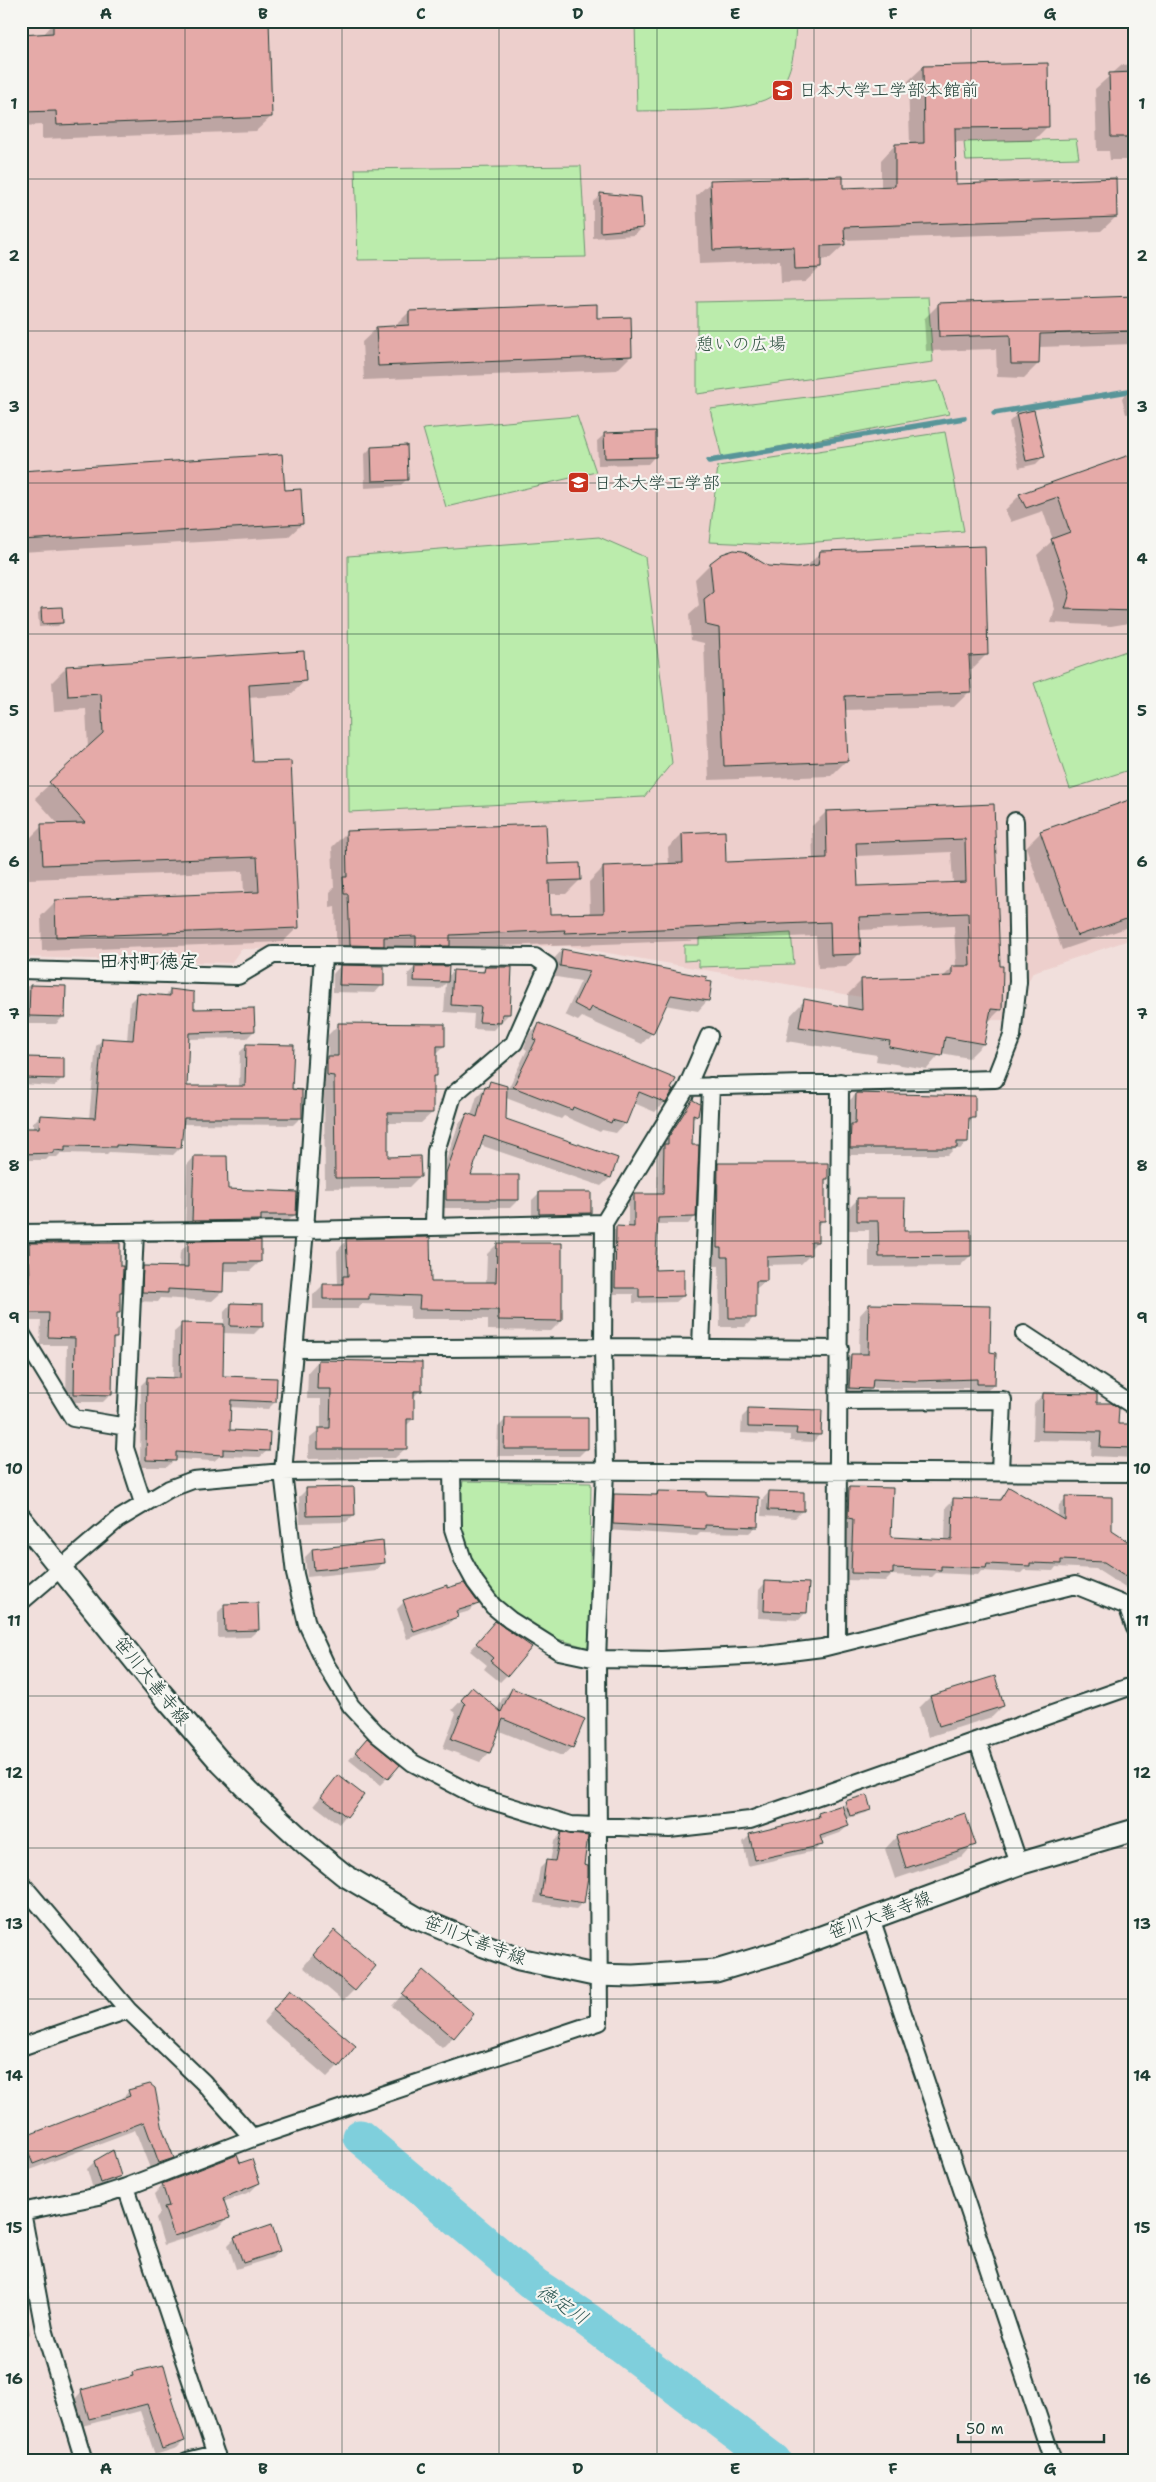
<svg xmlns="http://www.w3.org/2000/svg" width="1156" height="2482" font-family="'Shantell Sans','Klee One',sans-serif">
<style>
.built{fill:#edcfcc}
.green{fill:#bbecac;stroke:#6d9470}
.shadow{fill:#0003;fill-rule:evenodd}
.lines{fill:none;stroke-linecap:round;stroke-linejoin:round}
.stream{stroke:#599599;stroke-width:5.5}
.river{stroke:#7fcfdc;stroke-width:35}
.building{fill:#e5aaa8;stroke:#1f3d34;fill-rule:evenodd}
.minor-casing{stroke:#1f3d34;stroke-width:20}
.tertiary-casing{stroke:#1f3d34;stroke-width:25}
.minor{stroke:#f6f6f2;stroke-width:16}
.tertiary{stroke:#f6f6f2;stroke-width:21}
.grid{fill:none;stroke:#1f3d34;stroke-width:1;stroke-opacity:0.55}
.labels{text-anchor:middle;stroke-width:4.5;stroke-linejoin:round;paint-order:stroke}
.poi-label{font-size:18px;fill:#1f3d34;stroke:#f6f6f2;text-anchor:start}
.park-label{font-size:18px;fill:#365746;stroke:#f6f6f2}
.street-label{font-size:18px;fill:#1f3d34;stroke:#f6f6f2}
.water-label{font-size:19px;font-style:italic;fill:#325a56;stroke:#f6f6f2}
.quarter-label{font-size:20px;font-weight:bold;fill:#1f3d34;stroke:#f6f6f2}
.neatline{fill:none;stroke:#1f3d34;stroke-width:2}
.grid-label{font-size:16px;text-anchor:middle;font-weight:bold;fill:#1f3d34}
</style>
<rect width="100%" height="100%" fill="#f1dfdc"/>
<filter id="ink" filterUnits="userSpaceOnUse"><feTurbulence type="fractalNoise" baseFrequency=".02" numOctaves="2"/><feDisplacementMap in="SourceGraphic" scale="10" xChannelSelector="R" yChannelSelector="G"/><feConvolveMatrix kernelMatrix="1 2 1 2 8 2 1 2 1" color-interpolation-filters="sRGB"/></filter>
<g filter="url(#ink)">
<path class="built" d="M31,21H1135V938L1033,972L1009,1020H993L568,946L241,949L231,963L21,957V28Z"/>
<path class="green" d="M635,21H796C795,46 794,74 776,93C754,114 668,110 637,111Z
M1076,139L1079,158L966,161L964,142Z
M581,166L586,257L358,260L355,169Z
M928,297L933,362L697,394V302Z
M938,381L949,414L722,458L710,409Z
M577,416L596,472L446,507L423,429Z
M945,432L964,531L777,545L709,542L718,466Z
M599,537L645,557L672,763L644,797L349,812L348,556Z
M1135,648V768L1070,789L1034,683Z
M791,933L794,964L699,967V960L684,961V945H699V938Z
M463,1481L591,1483L589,1648L554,1638L510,1611L490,1592L469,1560L458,1518Z"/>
<path class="shadow" d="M53,24L271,117L256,131L42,139V125L21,126V36L43,35Z
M1135,64V160H1110L1109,151H1097L1095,89L1122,65Z
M923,67L1048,126L1033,141L954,142L955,185L1116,217L1101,231L843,240L844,245L829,259L820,260V268L805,282L781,283L780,261L699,264L696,196L711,182L842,189L881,188V160L895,145H910L908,81Z
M601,195L641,228L634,235L593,238V202Z
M1135,298V344L1039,347L1038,364L1024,378L997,377L996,349L926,351L924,319L939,304Z
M409,312L596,319L631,356L617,370L364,380L362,342L377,328L394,327Z
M1135,392V413L1126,414L1122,398L1126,394Z
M1016,415L1043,457L1036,464L1019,468L1009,422Z
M605,434L655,456L648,464L598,465L597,441Z
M371,448L407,479L400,486L365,488L364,455Z
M1135,453V622L1111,626L1051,623L1055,609L1037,555L1053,540L1043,511L1011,522L1005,510L1020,495Z
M21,472L283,491L302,524L288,537L21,552Z
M821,552L987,654L972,669H969V692L954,707L844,710L846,761L831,776L709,780L704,643L691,640L689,615L699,606L695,579L710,564L797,569L806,567Z
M42,610L62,622L58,626L39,627L38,613Z
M67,667L305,681L290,695L248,698L252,763L298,927L283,942L42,951L41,916L56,901L244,894L243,871L29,879L27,841L42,826L59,825L35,798L88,748L86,709L54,711L52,682Z
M992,806L1001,1009L987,1023L983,1044L969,1058L941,1053L927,1069L876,1061L877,1055L786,1041L791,1015L804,1001L848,1009V994L862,980L942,978L953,967H956L954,926L859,930L860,953L846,967L818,968L816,936L551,946L552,944L446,948L435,960L337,959L335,907L330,908V892L334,888L332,847L346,833L547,865L580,880L566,894H548L549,916L590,914L589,882L603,868L669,865L668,848L682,834L724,863L813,860L812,826L826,812ZM951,852L953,883L857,887L856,856Z
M1135,812V925L1062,950L1026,847L1041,832Z
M562,950L708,1000L698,1011L665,1005L652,1033L642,1044L582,1017L578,1021L565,1015L581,981L550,976L552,961Z
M340,966L382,985L375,993L333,992V974Z
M415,967L447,977L454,971L480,973L485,968L509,1014L493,1030L473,1029L474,1014L444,1012L446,983L440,989L408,988V974Z
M21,986L64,987V1016L56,1024H21Z
M170,991L193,1010L254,1031L247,1038L187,1039L185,1088H239L240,1052L247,1045L291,1090L300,1118L293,1125L182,1124L180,1148L173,1155L109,1152L107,1154L61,1153L57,1157H49L46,1160H21V1130L33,1129V1123L40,1116L89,1119L96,1046L103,1039L127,1041L130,1002L137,995L164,997Z
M339,1024L444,1046L436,1054L435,1076L432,1079V1113L421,1123H387V1158L419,1177L409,1187L325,1188L324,1086H317V1068L328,1057V1035Z
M539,1025L665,1102L655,1112L634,1103L625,1123L616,1133L602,1130L600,1132L564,1116L561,1119L506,1098L505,1120L616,1159L610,1178L601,1186L480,1145L469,1176L518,1200L510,1208H438V1183L459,1123L467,1115L471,1116L477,1096L491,1082L506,1093L527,1050L524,1048L529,1034Z
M26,1058L62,1078L55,1086L21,1084V1063Z
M856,1094L974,1117L968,1124L967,1142L960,1149H954L948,1155H843L844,1132L849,1128V1101Z
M692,1100L697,1115L691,1121V1146L695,1217L688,1224H656L653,1271L683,1296L676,1302L633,1303V1294H609L610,1234L617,1227L628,1228V1202L635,1195H657L658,1152Z
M194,1157L226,1190L295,1215L287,1222H258L253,1227L185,1228L187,1165Z
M719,1164L827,1178L824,1181V1220L816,1227L817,1242L810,1249V1255L801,1264L766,1265V1281L754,1290V1317L745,1327H720L719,1266H712L709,1174Z
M539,1193L590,1213L582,1220L532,1221V1200Z
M858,1199L903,1232L970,1256L960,1266L869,1267V1230H848V1209Z
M347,1240L430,1283H486L487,1254L497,1244L561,1321L551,1331L488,1330V1319H410V1306L362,1304L358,1309H313V1295L323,1285L338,1283L337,1251Z
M189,1242L260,1262L250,1271H222V1292L212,1301L161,1298L158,1302L133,1301L135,1277L144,1267L179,1268L180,1252Z
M21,1244H119L121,1291L119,1294V1312L116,1315V1338L112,1342L111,1394L103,1402H66L67,1345H40L41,1321H21Z
M231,1304L262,1326L254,1334L223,1333L222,1377L275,1402L268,1409L229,1407L228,1431L268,1450L260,1457L220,1456L214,1461L175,1459L167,1467H140L141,1385L148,1378L173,1379L174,1332L182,1325L224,1326V1312Z
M869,1305L989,1354L994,1384L985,1393H968V1388H872L862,1398L841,1397L842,1364L851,1355H859L860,1315Z
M318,1361L420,1390L413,1398V1419L406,1426V1448L395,1458L308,1459L309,1439L321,1429V1399H307L308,1372Z
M1043,1394L1096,1404L1117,1425L1135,1426V1458L1091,1456L1092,1441L1033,1440L1034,1404Z
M749,1410L820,1434L813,1442L790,1441V1435L741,1433L742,1417Z
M505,1420L586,1449L579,1456H497L498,1427Z
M850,1488L890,1539L945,1541L946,1507L954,1499L998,1501L1009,1488L1058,1517L1059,1505L1066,1498L1135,1548V1591L1133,1593L1096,1569L1056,1567L1053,1571L1024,1570L1021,1573L981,1571L978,1575L936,1573L932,1577L891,1575L885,1581L845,1580L846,1525H841L842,1495Z
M307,1489L354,1515L346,1522L300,1523L299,1497Z
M658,1492L705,1497L757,1526L749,1533L701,1532L697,1536L606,1530L607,1502L614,1495L654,1496Z
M769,1492L803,1510L795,1518L761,1516L762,1500Z
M312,1550L384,1562L376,1570L307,1577L305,1557Z
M766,1582L806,1612L799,1620L758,1618L759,1590Z
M447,1589L477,1604L470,1611L456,1615L449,1624L407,1639L397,1609L404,1602Z
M225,1605L258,1630L250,1637L218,1638V1612Z
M488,1630L507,1675L500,1682L484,1669L487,1665L470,1651Z
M994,1678L1003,1706L992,1717L928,1737L919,1708L930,1697Z
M472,1689L497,1711L502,1699L512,1689L572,1747L562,1756L497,1730L489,1753L480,1762L443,1748L456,1713L452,1710Z
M367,1739L387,1778L380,1785L349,1760Z
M338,1776L362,1795L339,1824L314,1805Z
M846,1802L870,1810L866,1813L845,1819L848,1826L840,1833L820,1840L821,1844L814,1851L748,1866L743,1842L750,1835L813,1819L819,1814L843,1806Z
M964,1814L974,1844L963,1856L895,1879L885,1849L896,1837Z
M561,1834L583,1902L576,1909L534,1903L540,1868L547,1861L550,1862L554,1841Z
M323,1943L354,1990L343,2001L303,1967Z
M423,1972L453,2037L442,2048L392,2006Z
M279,2003L338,2066L327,2077L263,2022Z
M129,2091L162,2130L172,2158L163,2166L151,2171L135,2130L24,2172L21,2164V2141L24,2138L120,2101Z
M112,2152L120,2176L112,2183L93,2189L87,2169L94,2162Z
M239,2165L259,2183L250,2192L223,2202L228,2218L219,2227L164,2245L156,2218L160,2213L154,2194L163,2185Z
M235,2238L279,2251L272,2258L236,2269L228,2245Z
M21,2274L30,2334L21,2341Z
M133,2373L170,2399L184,2441L177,2448L155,2455L140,2411L82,2426L75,2399L82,2391L127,2379Z"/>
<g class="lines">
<path class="stream" d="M994,413L1135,390
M709,461L964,418"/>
<path class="river" d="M360,2137L535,2285L586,2319L774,2461"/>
</g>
<path class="building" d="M104,21H269L272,117L57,125L56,111L21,112V35L53,33V23Z
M1048,63L1049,127L955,128L956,184L1116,178L1117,217L844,227L845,245L821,246V268L795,269L794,247L713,250L710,180L843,176V188L895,186V144L924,143L923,66Z
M1135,72V137H1111L1109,73Z
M600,193L641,197L643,228L600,232Z
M1135,296V331L1040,334L1039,364H1011L1010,335L939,337L938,303Z
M597,304V318L631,317L632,356L378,366L376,327L409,325V311Z
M1034,410L1045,457L1026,461L1016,414Z
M656,431V457L605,458L604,433Z
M407,445L408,480L372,481L371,447Z
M1135,453V611L1065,609L1070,593L1051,539L1070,532L1058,497L1026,508L1019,494Z
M282,454L285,490L301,489L303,524L21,540V471Z
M985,546L988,655L969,656L971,692L845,696L848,761L724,766L719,628L706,625L704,599L713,592L710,563L722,554L734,550L743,551L768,566L797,568L818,565L820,551Z
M62,607L63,623L42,624L41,608Z
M304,651L306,681L249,685L253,762L291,761L299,928L56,937L55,900L259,892L257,857L43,865L41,824L85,823L49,782L103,733L101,694L68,696L66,666Z
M1132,799L1135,808V916L1077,936L1040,831Z
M994,804L1000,966H1003L1002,1010L991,1009L984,1044L945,1037L942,1056L889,1047L890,1041L799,1027L804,999L862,1010L861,979L952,976V966H970L968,913L859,917L861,954L831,955L830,922L564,933L565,930L450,935V946H416V936L384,937V946L350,945L348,894H344L343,877H347L346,831L546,824L548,864L580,863L581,880L549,881L550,914L604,913L603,866L683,863L682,833L725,831L726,862L827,858L826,811ZM965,839L966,882L858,886L856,843Z
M562,949L707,977L706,981L712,982L709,1001L671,995L653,1034L592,1007L589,1012L574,1004L590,971L560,966Z
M340,965L384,966V986L339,985Z
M415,966H449L448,982L414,981Z
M485,967H512L510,1014H502L501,1023L479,1022L481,1007L451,1005L453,970L484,972Z
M30,985L66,986L65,1017L29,1016Z
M170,989L194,992V1009L254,1008L255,1031L189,1033L187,1086H245L246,1044L294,1045L292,1089L302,1090V1118H184L181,1148L116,1145V1147L65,1146V1151L54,1150V1153L22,1154V1128H39L40,1115L95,1118L102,1038L133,1040L137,993L170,996Z
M338,1023L445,1024V1046H437V1076H433V1113H388V1157L420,1156L421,1177L335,1178L334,1076L327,1075V1056H338Z
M539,1023L676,1079L671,1089L673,1090L666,1103L639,1092L626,1124L612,1120L611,1123L573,1107L572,1110L513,1087L536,1040L533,1039Z
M26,1057L64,1058V1079L25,1078Z
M490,1081L507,1086L506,1119L618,1158L611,1178L484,1136L471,1175H519V1200H446V1173L467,1113L477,1117L485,1086L488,1087Z
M856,1093L975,1096V1118H969L968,1142H957V1148H850L851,1124H855Z
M694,1097L693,1100L700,1104L698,1116L693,1114L692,1145H699L696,1217L658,1218L655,1270L684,1269V1296L639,1297V1288H615L616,1226L634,1227V1194H663L664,1144H668V1138Z
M194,1156H227L228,1189L297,1192L296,1215H261V1220L192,1221Z
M718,1163H828V1179H825V1221H818V1242H811V1255L767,1257V1281H756V1318H729L728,1257H721V1248H717Z
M539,1192H591V1213L539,1214Z
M857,1198H905L904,1231L971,1230V1256L879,1257L878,1221H857Z
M430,1237L431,1282H496L497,1243H562V1321L498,1320V1310L419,1309L420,1296L369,1294V1299H323V1284H343V1276H348L346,1239Z
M261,1240V1262H224L223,1292L168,1289V1293L142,1292L143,1266L188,1267V1241Z
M29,1243H120V1266H123L122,1292H120V1313H117V1338H113L112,1395L74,1394L75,1338L48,1337L49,1313H25V1283H30Z
M231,1303L263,1304V1327L230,1326Z
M869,1304L991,1306L990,1352L996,1353L995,1384H977V1379L915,1381L873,1379L872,1389L849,1388L851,1354H868Z
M181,1323L224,1324L223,1376L277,1378L276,1402L231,1400L230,1430L270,1432L269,1451L223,1449V1455L176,1452V1461L146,1460L147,1377L180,1378Z
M318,1360L422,1362V1391H414V1419H407V1449H318V1428H330L331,1389H317Z
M1043,1393L1097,1394V1403H1111L1119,1408L1118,1424H1135V1448L1100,1447L1101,1432L1042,1431Z
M748,1408L822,1410L821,1435L796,1434L797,1428L748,1427Z
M505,1418H588V1449H504Z
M354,1487L355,1515L307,1516L306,1488Z
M849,1487L893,1488L891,1537L952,1540L953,1498L1001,1500L1009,1487L1065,1520V1496L1112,1497V1531L1135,1546V1582L1104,1562L1061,1560V1564L1030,1563V1566L987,1564L986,1568L941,1566V1570L893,1568V1574L851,1573L853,1519L848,1518Z
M658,1491L706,1492V1495L759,1497L758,1527L705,1525V1529L613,1524L614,1494L657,1495Z
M769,1491L804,1492V1511L768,1510Z
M383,1541L385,1563L314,1570L312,1549Z
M765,1581L809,1583L807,1613L764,1611Z
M464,1583L479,1604L456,1611L458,1617L414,1632L403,1600L447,1585V1588Z
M258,1603L259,1630L225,1631L224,1604Z
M495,1621L532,1647L508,1676L490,1661L493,1658L476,1643Z
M995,1676L1004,1706L939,1726L930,1696Z
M472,1687L501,1712L512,1688L585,1719L573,1748L503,1719L490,1753L451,1739L465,1704L461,1700Z
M367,1738L400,1765L388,1779L355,1752Z
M338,1775L364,1795L347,1817L321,1797Z
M867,1795L871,1810L850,1816L845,1801Z
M842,1805L849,1826L820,1836L823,1845L755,1860L749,1834L819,1817L818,1813Z
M965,1813L976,1845L906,1868L896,1836Z
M561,1832L588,1836L584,1865L588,1866V1876L584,1903L541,1896L546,1860L555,1861Z
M334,1930L376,1966L355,1991L313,1955Z
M423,1970L474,2014L454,2038L402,1994Z
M290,1990L356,2046L339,2067L273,2010Z
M150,2084L155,2088L163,2130L174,2158L159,2163L144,2122L33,2164L23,2137L130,2096L128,2090Z
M113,2150L121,2176L101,2183L94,2161Z
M237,2155L240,2163L252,2159L260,2183L223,2198L230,2218L174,2236L164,2207L169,2206L162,2184Z
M272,2224L280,2251L243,2263L234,2237Z
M164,2365L173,2398H171L185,2441L162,2449L147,2404L89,2419L81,2390L133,2376L132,2372Z"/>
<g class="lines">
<defs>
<path id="minor" d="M323,955L535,957L548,966L514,1043L453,1095L436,1151L434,1225
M21,970L238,976L273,955H323L305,1230L283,1472L295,1574L307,1624L326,1665L351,1706L378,1735L413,1763L476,1796L571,1825L669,1829L750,1820L1135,1685
M687,1087L709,1036
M135,1232L125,1448L143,1503
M21,1233L305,1230L604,1223L687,1087L995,1079L1012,1036L1018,982L1015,821
M21,1333L73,1418L127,1427
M1024,1334L1135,1407
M701,1347L711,1086
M294,1349L603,1347L840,1349
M839,1401L1003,1400L1000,1471
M452,1470L453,1529L463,1560L475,1582L493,1606L510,1620L559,1651L597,1659L662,1660L766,1655L822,1648L1075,1585L1127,1606L1135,1628
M21,1602L117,1520L169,1489L193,1480L283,1472L452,1470L1135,1473
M837,1644L840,1082
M978,1742L1019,1864
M21,1883L128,2010L21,2047
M871,1918L1053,2461
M128,2010L203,2082L253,2138
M126,2187L218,2461
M21,2212L99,2196L126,2187L253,2138L599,2022L597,1659L605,1470L603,1347L604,1223
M22,2212L44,2329L84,2461
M187,2461L216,2454"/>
<path id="tertiary" d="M21,1519L161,1693L221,1763L255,1797L307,1845L344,1875L417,1918L484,1946L519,1959L594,1975L633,1976L716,1971L786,1950L1019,1864L1135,1830"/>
</defs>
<use href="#minor" class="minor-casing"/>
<use href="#tertiary" class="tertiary-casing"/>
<use href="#minor" class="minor"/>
<use href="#tertiary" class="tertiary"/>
</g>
</g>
<path class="grid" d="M185,21V2461M342,21V2461M499,21V2461M657,21V2461M814,21V2461M971,21V2461M21,179H1135M21,331H1135M21,483H1135M21,634H1135M21,786H1135M21,938H1135M21,1089H1135M21,1241H1135M21,1393H1135M21,1544H1135M21,1696H1135M21,1848H1135M21,1999H1135M21,2151H1135M21,2303H1135"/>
<defs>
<symbol id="school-square" viewBox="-11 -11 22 22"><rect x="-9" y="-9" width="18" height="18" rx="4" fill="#c8321e" stroke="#f6f6f2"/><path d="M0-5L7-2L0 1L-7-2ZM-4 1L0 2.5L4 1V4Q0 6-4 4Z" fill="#fff"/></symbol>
<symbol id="university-square" viewBox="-11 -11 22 22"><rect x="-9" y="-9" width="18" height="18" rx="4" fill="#c8321e" stroke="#f6f6f2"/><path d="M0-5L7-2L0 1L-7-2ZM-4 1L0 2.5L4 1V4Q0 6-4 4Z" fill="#fff"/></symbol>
</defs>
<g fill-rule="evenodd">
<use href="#school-square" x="770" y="78" width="25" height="25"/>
<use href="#university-square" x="566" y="470" width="25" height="25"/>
</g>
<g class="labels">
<g class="poi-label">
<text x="799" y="96">日本大学工学部本館前</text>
<text x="594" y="489">日本大学工学部</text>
</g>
<g class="park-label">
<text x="741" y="350">憩いの広場</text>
</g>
<g class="street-label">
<text transform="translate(152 1681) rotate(51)" y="6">笹川大善寺線</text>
<text transform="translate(880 1915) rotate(-20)" y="6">笹川大善寺線</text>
<text transform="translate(475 1940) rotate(21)" y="6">笹川大善寺線</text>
</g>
<g class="water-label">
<text transform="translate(563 2304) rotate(34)" y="7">徳定川</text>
</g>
<g class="quarter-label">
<text x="149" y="968">田村町徳定</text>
</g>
</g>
<rect width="1156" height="2482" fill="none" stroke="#f6f6f2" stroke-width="55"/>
<path d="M958 2434v8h146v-8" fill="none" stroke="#1f3d34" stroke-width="2.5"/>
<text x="966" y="2434" font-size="15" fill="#1f3d34" stroke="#f6f6f2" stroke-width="4" paint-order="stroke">50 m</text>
<rect x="28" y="28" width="1100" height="2426" class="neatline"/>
<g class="grid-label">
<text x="106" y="19">A</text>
<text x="263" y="19">B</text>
<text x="421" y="19">C</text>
<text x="578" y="19">D</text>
<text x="735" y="19">E</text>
<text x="893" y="19">F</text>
<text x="1050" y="19">G</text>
<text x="14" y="109">1</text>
<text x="1142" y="109">1</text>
<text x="14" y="261">2</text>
<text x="1142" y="261">2</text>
<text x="14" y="412">3</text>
<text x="1142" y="412">3</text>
<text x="14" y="564">4</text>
<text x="1142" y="564">4</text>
<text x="14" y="716">5</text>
<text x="1142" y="716">5</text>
<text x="14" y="867">6</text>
<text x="1142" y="867">6</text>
<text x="14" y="1019">7</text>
<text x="1142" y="1019">7</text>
<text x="14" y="1171">8</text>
<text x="1142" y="1171">8</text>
<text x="14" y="1323">9</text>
<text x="1142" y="1323">9</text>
<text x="14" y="1474">10</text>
<text x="1142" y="1474">10</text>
<text x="14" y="1626">11</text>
<text x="1142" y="1626">11</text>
<text x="14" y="1778">12</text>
<text x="1142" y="1778">12</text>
<text x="14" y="1929">13</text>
<text x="1142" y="1929">13</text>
<text x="14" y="2081">14</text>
<text x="1142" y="2081">14</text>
<text x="14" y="2233">15</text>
<text x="1142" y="2233">15</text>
<text x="14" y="2384">16</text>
<text x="1142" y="2384">16</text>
<text x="106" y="2474">A</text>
<text x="263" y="2474">B</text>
<text x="421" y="2474">C</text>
<text x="578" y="2474">D</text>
<text x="735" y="2474">E</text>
<text x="893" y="2474">F</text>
<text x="1050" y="2474">G</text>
</g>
</svg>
